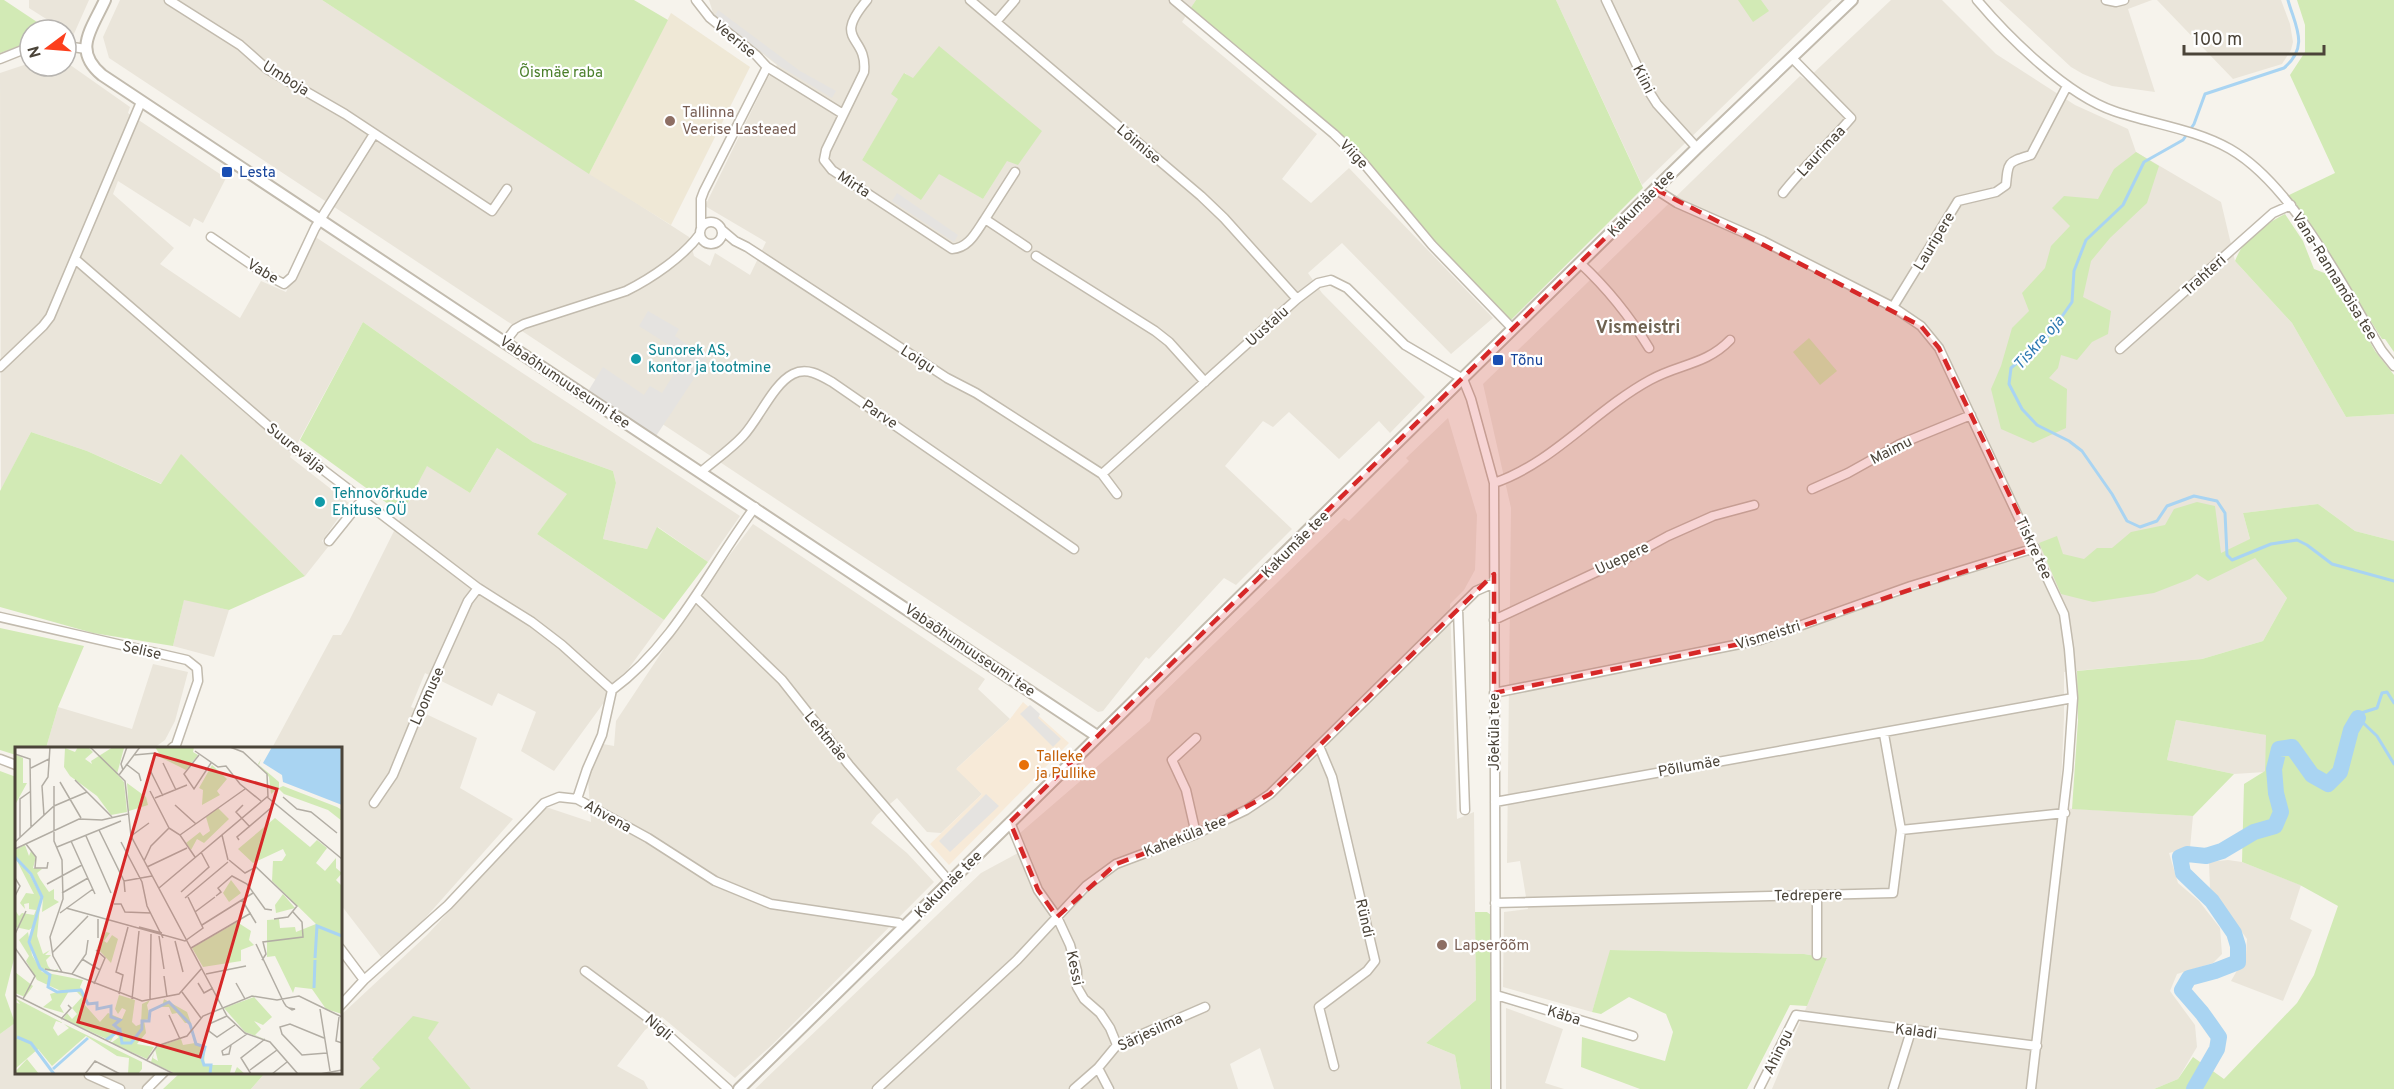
<svg xmlns="http://www.w3.org/2000/svg" width="2394" height="1089" font-family="Overpass,sans-serif">
<style>
.residential{fill:#eae5da;fill-rule:evenodd}
.commercial{fill:#f7ead8}
.education{fill:#efe8d6}
.green{fill:#d2eab5}
.parking{fill:#e5e3e0}
.lines{fill:none;stroke-linecap:round;stroke-linejoin:round}
.stream{stroke:#a9d4f2;stroke-width:3}
.river{stroke:#a9d4f2;stroke-width:16}
.minor-casing{stroke:#c2bbae;stroke-width:11}
.tertiary-casing{stroke:#c2bbae;stroke-width:14}
.minor{stroke:#fff;stroke-width:8}
.tertiary{stroke:#fff;stroke-width:10}
.marked{fill:#d62828;fill-opacity:0.2;stroke:#d62828;stroke-width:4.5;stroke-dasharray:12 8;stroke-linejoin:round}
.education-dot{fill:#8d6e63;stroke:#fff;stroke-width:2}
.transit-dot{fill:#1a4fb4;stroke:#fff;stroke-width:2}
.culture-dot{fill:#0f9aa8;stroke:#fff;stroke-width:2}
.food-dot{fill:#e8710a;stroke:#fff;stroke-width:2}
.labels{text-anchor:middle;stroke-width:4.5;stroke-linejoin:round;paint-order:stroke}
.street-label{font-size:15px;fill:#4b4439;stroke:#fff}
.park-label{font-size:15px;fill:#4a7f2a;stroke:#fff}
.education-label{font-size:15px;fill:#785e54;stroke:#fff;text-anchor:start}
.transit-label{font-size:15px;fill:#164399;stroke:#fff;text-anchor:start}
.culture-label{font-size:15px;fill:#0d838f;stroke:#fff;text-anchor:start}
.food-label{font-size:15px;fill:#c56008;stroke:#fff;text-anchor:start}
.water-label{font-size:16px;font-style:italic;fill:#2e7ab2;stroke:#fff}
.quarter-label{font-size:18px;font-weight:bold;fill:#6e6250;stroke:#fff}
.inset-river{fill:none;stroke:#a9d4f2;stroke-width:3}
.inset-road{fill:none;stroke:#b2ada4;stroke-width:1.5}
.view{fill:#d62828;fill-opacity:0.15;stroke:#d62828;stroke-width:3}
.inset-edge{fill:none;stroke:#4b4439;stroke-width:3}
</style>
<rect width="100%" height="100%" fill="#f6f3ec"/>
<path class="residential" d="M29,0H89L73,36L29,8Z
M120,0H322L689,237L694,256L710,266L715,253L750,275L766,242L705,206L767,79L777,65L714,16L709,0H1196L1182,22L1317,134L1282,179L1311,203L1349,168L1493,318L1451,354L1342,243L1308,273L1322,293L1425,397L1390,433L1379,421L1339,459L1289,412L1273,427L1263,421L1225,466L1292,529L1236,585L1224,578L1149,659L1146,657L1103,711L1098,712L109,58L103,37ZM905,73L1007,160L983,199L939,173L862,160L899,99Z
M1556,0H1832L1642,185Z
M1891,0H1942L1996,54L2075,105L2128,129L2136,152L2221,202L2235,261L2292,323L2346,417L2394,414V541L2355,531L2318,504L2243,513L2255,558L2287,598L2263,641L2202,659L2064,672V717L2060,808L2193,816L2190,848L2169,853L2178,883L2199,901L2220,928L2222,954L2213,963L2177,974L2170,991L2195,1025L2197,1047L2178,1079L2154,1089H1772L1827,958L1804,954L1611,950L1592,1012L1503,987L1504,912L1528,909L1520,861L1507,863L1511,508L1483,384L1800,76L1806,80Z
M1999,0H2152L2128,9L2155,92L2112,86L2083,74L2071,67Z
M2157,0H2281L2290,24L2293,42L2291,50L2282,64L2233,79Z
M66,62L130,107L128,113L226,178L203,223L194,218L190,227L118,181L113,194L174,248L160,264L240,318L261,281L286,292L314,236L740,516L708,562L658,527L647,549L603,539L616,483L613,471L533,442L363,322L290,457L349,503L322,541L328,547L305,576L181,455L162,484L87,451L31,432L1,490L0,73L30,63V66H66Z
M1448,418L1477,515L1475,570L1464,590L1450,604L1457,819L1474,812L1476,1000L1426,1043L1455,1055L1461,1089H1274L1260,1048L1230,1064L1238,1089H755L981,873L1027,848L1020,833L1150,721L1156,700L1344,518L1349,521L1409,461L1406,458Z
M497,448L568,494L537,534L664,620L554,771L521,751L536,712L498,693L492,706L425,673L411,707L477,738L460,788L513,819L419,925L381,957L341,905L340,748H272L333,635H341L349,621L427,465L470,493Z
M753,524L985,679L978,689L1010,719L957,768L982,794L941,833L927,832L897,798L877,815L871,823L907,853L934,882L773,1044L735,1078L662,1017L645,1030L617,1066L644,1081L648,1089H471L427,1038L439,1022L372,1058L381,1067L359,1089H251L265,1073L340,1072L341,1015L427,935L546,807L591,822L588,779L600,747L603,744L614,746L616,721L703,590Z
M184,599L229,610L214,657L173,646Z
M153,664L188,672L175,721L165,740L154,748H46L58,707L132,729Z
M2176,720L2267,735L2265,772L2234,774L2167,760Z
M2228,860L2242,862L2301,885L2290,919L2312,930L2283,1001L2231,981L2246,955L2247,939L2210,888L2209,862Z
M1506,1008L1563,1029L1545,1083L1564,1089H1506Z
M16,1022V1072L171,1073L154,1089H0V1034Z"/>
<path class="commercial" d="M1023,702L1069,743L949,865L930,844L982,794L956,769L1010,719Z"/>
<path class="education" d="M671,13L750,67L671,225L589,174Z"/>
<path class="green" d="M0,0H4L49,30H30V42L0,53Z
M322,0H634L668,20L589,174Z
M1196,0H1556L1643,188L1510,321L1446,255L1382,181L1190,9Z
M1738,0H1761L1769,11L1753,22Z
M2297,0H2394V352L2385,339H2382L2319,239L2287,196L2335,173L2290,75L2305,52V25Z
M939,46L1042,131L1018,165L1007,161L983,199L939,174L921,200L862,160L898,99L891,94L904,73L913,78Z
M2136,152L2159,166L2147,203L2110,238L2091,261L2083,297L2111,311L2108,334L2092,342L2077,360L2061,355L2058,368L2049,378L2067,389L2066,428L2033,443L2001,429L1991,389L2001,366L2012,328L2029,311L2022,293L2045,268L2051,246L2070,226L2052,208L2064,196L2098,199L2114,169Z
M2285,214L2303,241L2314,269L2327,274L2337,295L2343,294L2375,351L2394,375V414L2346,417L2292,323L2235,261C2243,239 2265,224 2285,214Z
M363,322L533,442L613,471L616,483L603,539L647,549L657,527L708,562L664,620L537,534L567,494L497,448L470,493L427,466L402,514L300,440Z
M1809,338L1837,371L1820,385L1793,352Z
M31,432L87,451L161,484L181,454L305,576L229,610L184,600L173,646L93,633L0,607V491Z
M2197,502L2215,506L2221,553L2250,539L2243,513L2318,504L2355,531L2394,541V1089H2154L2178,1079L2193,1057L2224,1079L2297,1003L2314,975L2338,906L2300,885L2242,862L2244,784L2265,771L2266,735L2176,720L2167,760L2234,774L2193,816L2072,809L2078,720L2077,671L2202,659L2263,641L2287,598L2255,558L2208,581L2197,574L2190,579L2154,593L2093,602L2061,594L2039,543L2057,536L2063,554L2084,559L2097,548H2112L2131,532L2165,525L2174,509Z
M0,628L84,646L58,707L46,748H16V755L0,750Z
M0,771L16,777V951L5,995L15,1023L0,1034Z
M1475,912H1487L1491,915L1490,1089H1461L1455,1055L1426,1043L1476,1000Z
M1610,950L1804,954L1827,958L1807,1006L1790,1005L1747,1089H1640L1581,1067L1582,1037L1665,1061L1673,1032L1666,1014L1629,997L1601,1014L1592,1012Z
M413,1016L439,1022L428,1038L471,1089H359L380,1068L372,1059Z
M181,1072H265V1073L251,1089H163Z"/>
<path class="parking" d="M718,10L800,71L836,91L832,98L781,67L715,16Z
M897,193L958,235L954,242L892,201Z
M648,311L679,329L675,336L707,359L654,439L587,393L603,367L644,395L650,386L662,393L674,374L661,364L672,347L639,326Z
M1030,705L1040,714L1038,718L1061,739L1053,747L1020,714Z
M986,794L999,806L950,852L939,841Z"/>
<g class="lines">
<path class="stream" d="M2288,0C2295,26 2310,46 2284,68L2205,94L2194,124L2183,140L2144,162L2123,205L2086,240L2074,271L2072,302L2049,335L2011,368L2009,384L2022,409L2037,425L2069,441L2082,451L2112,494L2127,521L2140,527L2157,521L2167,506L2194,496L2217,501L2225,513L2227,555L2232,560L2271,544L2297,540L2307,545L2332,564L2394,581
M2394,703L2387,692L2382,693L2377,708L2361,713L2358,718L2377,736L2394,764"/>
<path class="river" d="M2194,1089L2217,1049L2219,1037L2202,1013L2182,990L2189,978L2215,971L2238,962V946L2234,933L2212,901L2183,873L2180,857L2187,854L2206,856L2222,851L2254,832L2275,826L2281,812L2276,793L2274,769L2279,749L2292,747L2312,775L2328,784L2340,772L2351,730L2358,718"/>
<defs>
<path id="minor" d="M169,0L240,45L267,69L345,114L492,211L507,189
M696,0L710,18L756,55L767,67L704,191L701,199V227
M867,0C831,43 868,34 864,72L826,150L824,160L832,170L952,249C969,248 976,232 985,219L1027,247
M970,0L1201,196L1224,218L1297,299
M1174,0L1334,134L1361,160L1432,245L1513,329
M1606,0L1650,93L1657,104L1697,148
M1977,0C2009,38 2067,95 2114,111C2152,124 2195,129 2230,149C2293,185 2345,290 2382,351L2394,366
M2106,0L2116,2L2124,0
M996,22L1015,0
M66,46L86,49
M0,59L30,47
M767,67L843,114
M1655,189L1677,203L1763,241L1893,307L1921,326L1939,348L2064,614L2069,649L2073,698L2068,770L2031,1089
M1783,193C1804,166 1829,144 1851,118L1792,58
M985,219L1015,172
M700 233a11 11 0 1 1 22 0a11 11 0 1 1-22 0Z
M722,230L735,241L747,247L947,378L976,393L1102,474L1117,494
M211,237L265,274L284,284L292,277L315,228L374,134
M1036,256L1155,331L1169,342L1205,382
M75,259L288,443L478,588L532,622L562,645L612,690
M1580,263C1608,289 1629,315 1649,348
M1893,307L1958,201L1996,192L2006,185C2008,161 2008,162 2031,155L2067,86
M505,342L515,329L524,324L626,291C652,278 683,257 700,234
M2120,349L2273,213L2291,205
M0,367L43,326L50,317L141,102
M701,472C715,460 731,449 743,436C759,419 773,384 793,374C807,367 820,375 832,382L1074,549
M1102,474L1297,299L1318,283L1331,280L1347,288L1405,345L1463,379L1471,399L1494,483L1496,1089
M1494,483C1553,463 1595,410 1650,380C1678,364 1706,365 1730,340
M1812,489L1848,473L1900,444L1971,415
M329,541L362,500
M696,597L782,680L849,765L950,882
M1458,609L1465,810
M0,617L187,660L197,668L198,681L176,745L172,748
M1494,620L1635,554L1668,536L1713,516L1754,505
M1494,693L1760,640L1911,586L2035,548
M1884,734L1901,830
M1196,738L1172,760L1186,790L1196,834
M1319,746L1332,777L1375,961L1367,971L1319,1007L1334,1066
M0,759L16,765
M577,799L587,769L602,735L612,690C675,644 709,569 755,507
M1495,802C1687,766 1880,734 2073,698
M374,803L393,775L427,692L468,601L478,588
M1010,822L1038,890L1057,917L1070,945L1077,971V987L1084,999L1100,1013L1110,1028L1117,1045
M1817,895V955
M1495,903L1893,893L1901,830L2065,813
M340,948L364,980
M585,971L655,1023L728,1089
M1496,995L1633,1036
M340,1006L364,980L448,905L544,803L559,797L577,799L648,838L715,881L771,904L899,923L904,927
M1098,1068L1109,1089
M89,1075L120,1089
M147,1089L164,1072
M877,1089L1017,960L1086,886L1116,864L1196,834L1246,810L1270,794L1476,591L1494,583
M1074,1089L1098,1068L1117,1045L1205,1007
M1759,1089L1796,1015L2037,1046
M1893,1089L1911,1031"/>
<path id="tertiary" d="M105,0C92,29 72,50 102,75L1097,736
M739,1089L1697,148L1852,0"/>
</defs>
<use href="#minor" class="minor-casing"/>
<use href="#tertiary" class="tertiary-casing"/>
<use href="#minor" class="minor"/>
<use href="#tertiary" class="tertiary"/>
</g>
<path class="marked" d="M1655,189L1921,326L1939,348L2035,548L1760,640L1494,693V574L1270,794L1196,834L1116,864L1057,917L1038,890L1010,822Z"/>
<g class="education-dot">
<circle cx="670" cy="121" r="6"/>
<circle cx="1442" cy="945" r="6"/>
</g>
<g class="transit-dot">
<rect x="221" y="166" width="12" height="12" rx="3"/>
<rect x="1492" y="354" width="12" height="12" rx="3"/>
</g>
<g class="culture-dot">
<circle cx="636" cy="359" r="6"/>
<circle cx="320" cy="502" r="6"/>
</g>
<circle class="food-dot" cx="1024" cy="765" r="6"/>
<g class="labels">
<g class="street-label">
<text transform="translate(735 39) rotate(39)" y="5">Veerise</text>
<text transform="translate(286 78) rotate(32)" y="5">Umboja</text>
<text transform="translate(1644 79) rotate(63)" y="5">Kiini</text>
<text transform="translate(1139 144) rotate(40)" y="5">Lõimise</text>
<text transform="translate(1821 151) rotate(-47)" y="5">Laurimaa</text>
<text transform="translate(1354 154) rotate(46)" y="5">Viige</text>
<text transform="translate(854 184) rotate(33)" y="5">Mirta</text>
<text transform="translate(1641 203) rotate(-45)" y="5">Kakumäe tee</text>
<text transform="translate(1934 241) rotate(-59)" y="5">Lauripere</text>
<text transform="translate(263 271) rotate(31)" y="5">Vabe</text>
<text transform="translate(2204 275) rotate(-42)" y="5">Trahteri</text>
<text transform="translate(2335 276) rotate(58)" y="5">Vana-Rannamõisa tee</text>
<text transform="translate(1267 326) rotate(-42)" y="5">Uustalu</text>
<text transform="translate(918 359) rotate(33)" y="5">Loigu</text>
<text transform="translate(565 382) rotate(34)" y="5">Vabaõhumuuseumi tee</text>
<text transform="translate(880 414) rotate(34)" y="5">Parve</text>
<text transform="translate(296 448) rotate(39)" y="5">Suurevälja</text>
<text transform="translate(1891 450) rotate(-27)" y="5">Maimu</text>
<text transform="translate(1295 544) rotate(-45)" y="5">Kakumäe tee</text>
<text transform="translate(2034 548) rotate(65)" y="5">Tiskre tee</text>
<text transform="translate(1622 558) rotate(-25)" y="5">Uuepere</text>
<text transform="translate(1768 635) rotate(-17)" y="5">Vismeistri</text>
<text transform="translate(142 650) rotate(13)" y="5">Selise</text>
<text transform="translate(970 650) rotate(34)" y="5">Vabaõhumuuseumi tee</text>
<text transform="translate(427 696) rotate(-66)" y="5">Loomuse</text>
<text transform="translate(1494 732) rotate(-90)" y="5">Jõeküla tee</text>
<text transform="translate(826 736) rotate(51)" y="5">Lehtmäe</text>
<text transform="translate(1689 766) rotate(-10)" y="5">Põllumäe</text>
<text transform="translate(608 816) rotate(29)" y="5">Ahvena</text>
<text transform="translate(1185 836) rotate(-22)" y="5">Kaheküla tee</text>
<text transform="translate(948 884) rotate(-45)" y="5">Kakumäe tee</text>
<text transform="translate(1808 895) rotate(-1)" y="5">Tedrepere</text>
<text transform="translate(1365 918) rotate(77)" y="5">Ründi</text>
<text transform="translate(1075 968) rotate(78)" y="5">Kessi</text>
<text transform="translate(1564 1015) rotate(17)" y="5">Käba</text>
<text transform="translate(659 1027) rotate(40)" y="5">Nigli</text>
<text transform="translate(1916 1031) rotate(7)" y="5">Kaladi</text>
<text transform="translate(1150 1032) rotate(-25)" y="5">Särjesilma</text>
<text transform="translate(1778 1052) rotate(-64)" y="5">Ahingu</text>
</g>
<g class="park-label">
<text x="561" y="77">Õismäe raba</text>
</g>
<g class="education-label">
<text x="682" y="117">Tallinna<tspan x="682" dy="17">Veerise Lasteaed</tspan></text>
<text x="1454" y="950">Lapserõõm</text>
</g>
<g class="transit-label">
<text x="239" y="177">Lesta</text>
<text x="1510" y="365">Tõnu</text>
</g>
<g class="culture-label">
<text x="648" y="355">Sunorek AS,<tspan x="648" dy="17">kontor ja tootmine</tspan></text>
<text x="332" y="498">Tehnovõrkude<tspan x="332" dy="17">Ehituse OÜ</tspan></text>
</g>
<g class="food-label">
<text x="1036" y="761">Talleke<tspan x="1036" dy="17">ja Pullike</tspan></text>
</g>
<g class="water-label">
<text transform="translate(2038 342) rotate(-48)" y="6">Tiskre oja</text>
</g>
<g class="quarter-label">
<text x="1638" y="333">Vismeistri</text>
</g>
</g>
<g transform="translate(15 747)">
<rect width="327" height="327" fill="#f6f3ec"/>
<path d="M63,0H73L78,5L70,12L77,17L76,14L98,0L109,1L102,27L109,35L112,65L96,68L82,49L55,29L49,20L50,1L60,5ZM140,0H179L178,5L183,8L171,23L147,11ZM0,7L8,11V36H12L0,58ZM246,12L244,18L264,35V41L268,39L322,60L327,63V74L313,63L269,47L263,41L256,47L254,30L243,17ZM197,18L212,32L202,44L205,48L187,58L188,43L184,41ZM112,36L131,50L133,58L114,64ZM203,61L214,72L189,96L182,92L176,103L171,96L185,85L188,89L195,84L191,70ZM260,71L295,100L302,93L312,101L301,116L310,124L321,111V121L327,126L321,133L327,139V267L311,262L297,242L280,240L278,246L260,209L252,210V173L264,172L265,181L280,180L281,185L301,177L257,134L258,114H267L271,108L268,102L238,116L223,102ZM10,98L14,109L16,104L21,110L18,121L27,122L22,126L25,132L34,145L39,142V152L44,155L27,165L28,150L17,127L0,109V103ZM0,110L15,128L26,150L22,189L28,207L35,203L30,208H36L31,213L33,219L37,224L43,222L42,225L27,223L19,209L15,196L18,180L14,183L0,180V163L4,169L7,166L19,168L21,163L14,162V156L9,157L10,162L5,156L11,146L19,147ZM216,133L226,146L214,155L208,146ZM268,147L280,161L261,166L260,158ZM222,175L236,184L234,193L239,198L226,203V214L188,220L177,201ZM13,185L17,208L27,225L68,233L65,240L73,254L69,257L85,275L93,266L107,272L111,263L107,261L103,267L100,262L104,248L120,253L117,275L121,279L126,277L127,257L135,253L132,258L135,272L129,273L131,286L122,297L139,300L132,312L96,296L104,290L100,287L96,294L48,272L52,266L57,272L62,267L57,261L67,250L62,245L54,244L45,259L49,266L28,260L37,253L35,247L46,244L22,233L11,214L14,209L4,193ZM91,185L95,186L89,194L92,196L97,188L103,192L96,216L82,201ZM0,225L18,239L10,250L0,246ZM239,250L257,270L248,278L239,274L246,282L240,288L254,294L230,285L209,261ZM0,251L48,276L41,274L38,281L43,289L54,281L49,277L127,315V322L123,327H113L114,311L102,309L71,289L37,319L23,302L0,322V255L5,257ZM149,252L172,265L176,276H170L162,266L157,267L154,260H147ZM166,292L168,298L180,296L190,301L189,318H217L215,326L219,327L222,320L230,327H161L136,315L139,305L138,311L143,314L140,302L144,299ZM12,312L24,327H0V325Z" fill="#d2eab5"/>
<path d="M257,0H327V58L268,35L267,28L248,16Z" fill="#a9d4f2"/>
<path class="inset-river" d="M0,110L16,127L27,150L14,195L25,221L35,228L33,240L42,245L66,243L73,257L82,256V262L96,259V270L105,273L99,278L105,283M300,211L302,179L327,189M299,241L300,213M2,290L16,296L39,327M91,293L105,283L107,296H116L127,282V274H134L135,264L154,255L175,277L181,297L190,300L187,312L189,318H196L195,327M38,322L73,291"/>
<path class="inset-road" d="M75,0L110,34L116,89L212,269L230,286L255,295L283,327M215,0L228,5L252,27L253,50M180,4L203,20L211,19L225,37L246,54M0,7L15,12L16,80M119,8L141,6M184,8L169,27L179,42L196,16M148,16L161,43M111,17L124,27L126,34M16,21L34,12M108,23L106,17L112,0M135,23L148,49M104,28L125,0M60,33L97,70M45,35L66,71M39,39V94L47,113L48,152L35,190L38,209L47,225M135,44L154,81M268,50L282,62L296,65L322,86M140,51L172,38M160,58L181,77M228,58L221,65L235,80M29,69L27,39L33,30L35,0M154,81L165,88L180,110M84,83L109,134L110,145M165,88L230,42M207,88L213,113M71,89L96,146M116,89L134,76M5,90V52L16,44M224,93L222,90L257,60M56,94L80,147M0,95L39,59L72,45M106,95L127,135L132,159L148,191M11,97L21,110L20,121H32L33,115M42,100L106,74M0,102L64,72L87,73L113,67M214,113L230,126L241,120L282,159L273,170L259,172M129,114L136,99L154,81M132,120L172,101M0,131L5,139L0,149M109,134L137,129M32,137L67,118M144,141L252,50L327,112M166,145L194,120L186,105M47,146L73,131M201,149L206,145L203,141L217,129L232,137L250,162L257,163M170,151L213,115M227,153L241,176M99,157H106L110,165L136,166M51,161L170,194L188,181L173,150M180,165L200,150M45,166L78,142M187,178L238,146M124,180L147,186M0,187L11,164M144,189L149,222M83,191V172M160,194L168,225M241,197L269,256L271,259L277,263L280,262L274,261M0,201L20,229L8,252M176,201L236,166M37,206L73,169M67,212L85,223M247,213L251,207L248,195L288,190L287,175L278,165M30,222L57,227L127,254L164,247L187,221M57,227L71,207L73,193M191,227L231,219M149,229L152,250M183,236L189,246L198,241M221,236L230,252M79,237L90,211L81,203M167,245L186,271M104,247L108,228L101,225L113,180M0,248L159,327M117,252L124,184M135,252L136,187M305,262L315,324M154,268L165,292M212,269L194,277V284L202,290L220,278M324,270L321,294L327,296M46,272L56,261L53,258M309,291L275,277L265,280L267,287L287,308L312,306M216,298L214,307L208,308L207,304L232,287M132,313L142,299L172,289L188,269L237,249L262,253L284,249L327,270M235,323L262,303M70,327L80,314L105,327M236,327L226,311L250,292M257,327L272,315M305,327L327,323"/>
<path class="view" d="M140,7L262,42L185,310L63,275Z"/>
<rect width="327" height="327" class="inset-edge"/>
</g>
<g transform="translate(48 48) rotate(254)"><circle r="28" fill="#ffffff" stroke="#b7b4b0" stroke-width="1.5"/>
<path d="M0-4.5L10 22L0 15L-10 22Z" fill="#fc3f1d"/>
<text y="-9" font-size="16" font-weight="bold" text-anchor="middle" fill="#4b4439">N</text>
</g>
<path d="M2184 45v9h140v-9" fill="none" stroke="#4b4439" stroke-width="3"/>
<text x="2193" y="45" font-size="18" fill="#4b4439" stroke="#ffffff" stroke-width="4.5" paint-order="stroke">100 m</text>
</svg>
